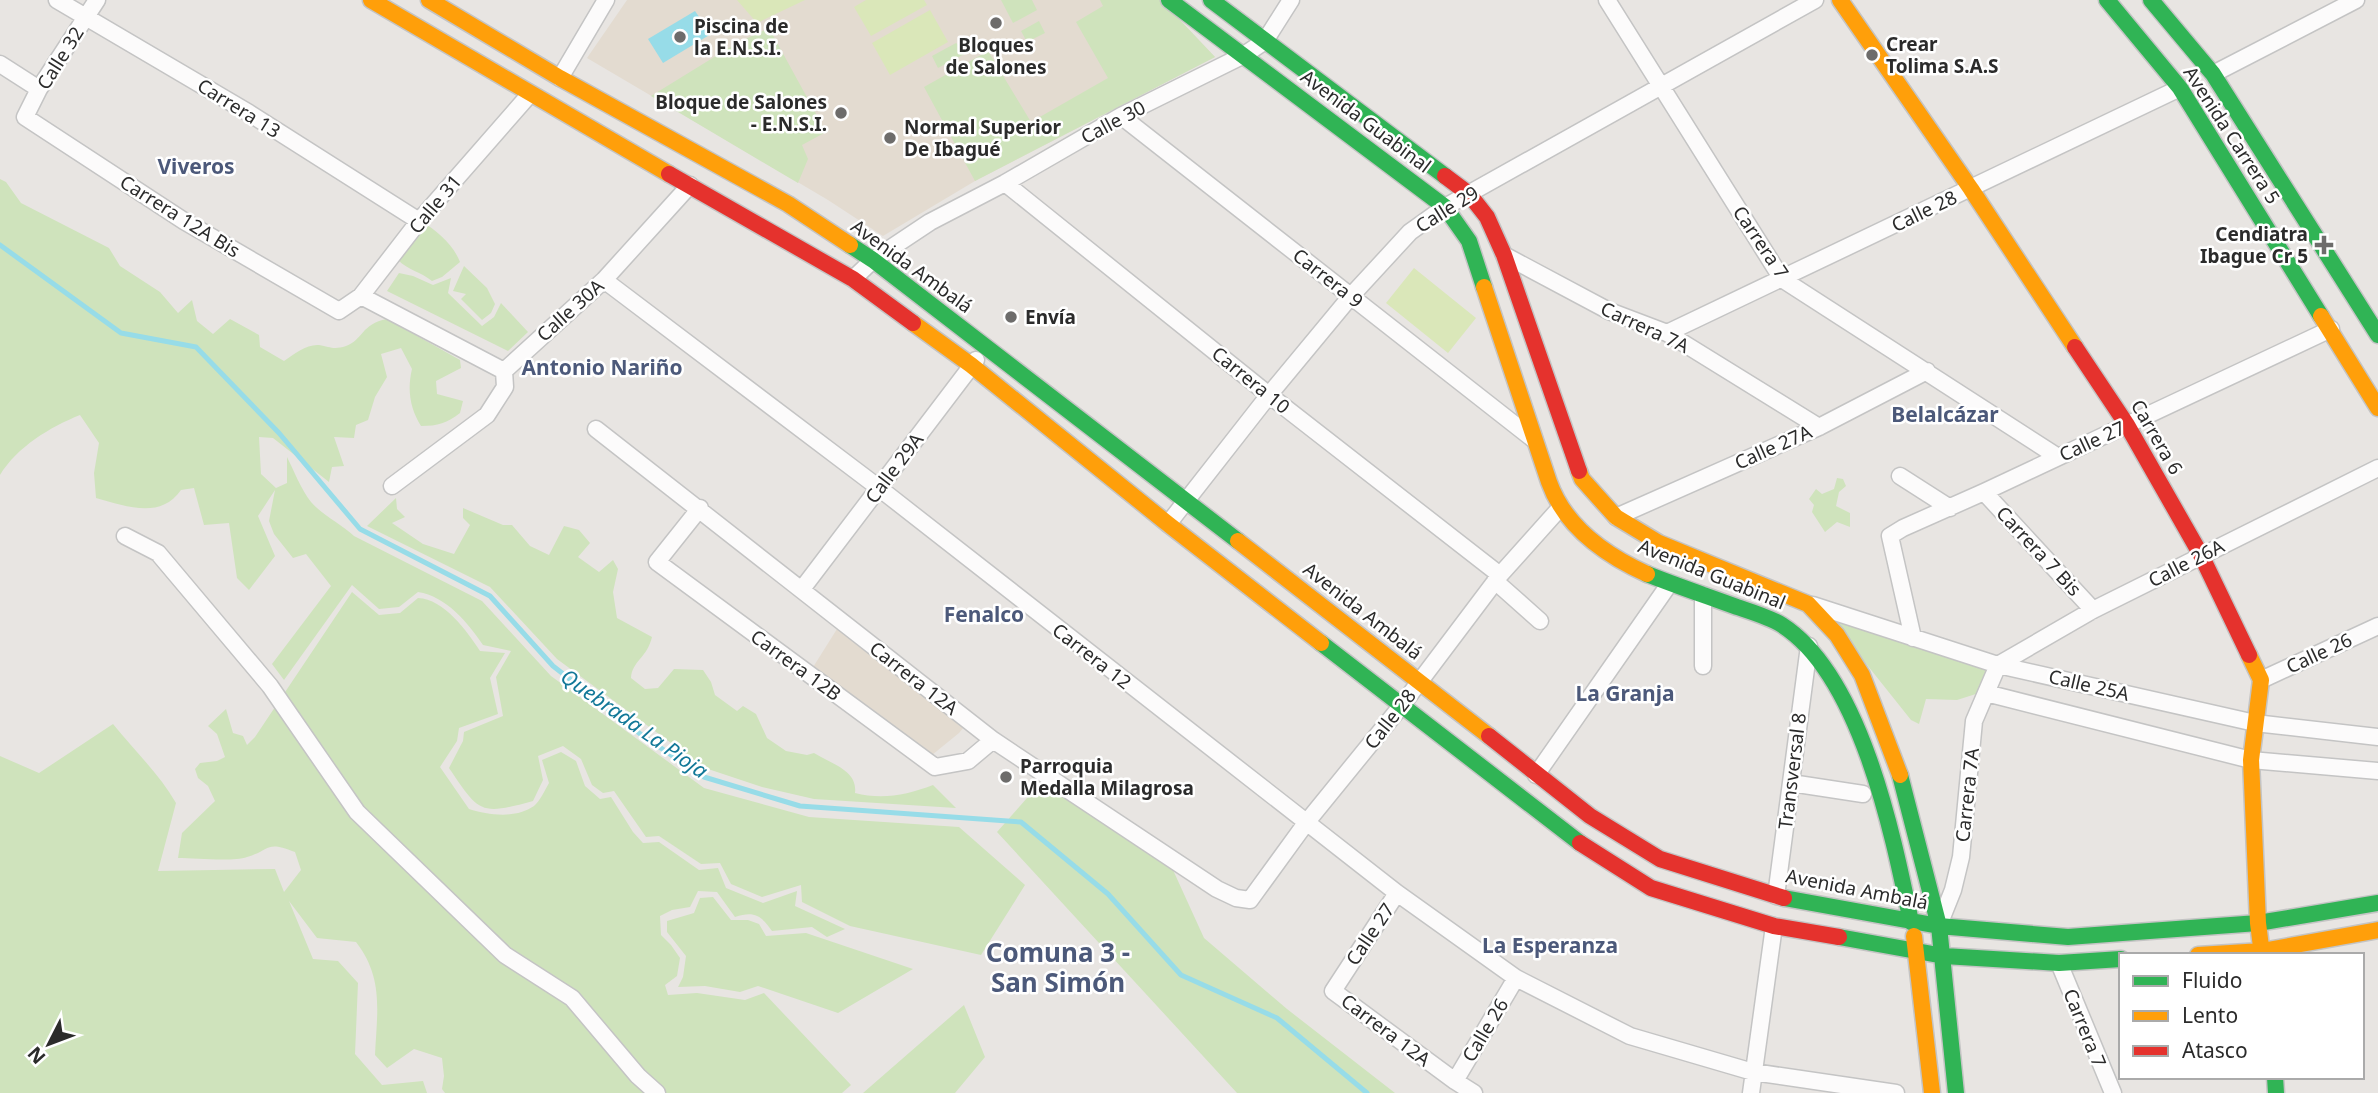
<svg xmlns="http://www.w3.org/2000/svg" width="2378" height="1093" font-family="'Noto Sans',sans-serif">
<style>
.education{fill:#e3dbd0}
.green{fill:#cfe3bc}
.pitch{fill:#dae7b9}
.water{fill:#97dce8}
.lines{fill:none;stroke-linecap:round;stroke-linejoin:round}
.stream{stroke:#97dce8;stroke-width:5}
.street-casing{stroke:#c4c4c4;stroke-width:19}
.fast-casing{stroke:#c4c4c4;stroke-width:19}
.slow-casing{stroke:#c4c4c4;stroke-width:19}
.jam-casing{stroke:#c4c4c4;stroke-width:19}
.street{stroke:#fcfbfb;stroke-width:16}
.fast{stroke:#30b455;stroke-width:16}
.slow{stroke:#ff9f0a;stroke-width:16}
.jam{stroke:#e5322d;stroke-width:16}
.poi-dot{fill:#6d6c6b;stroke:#fff;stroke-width:2.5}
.labels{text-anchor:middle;stroke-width:5;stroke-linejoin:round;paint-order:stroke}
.poi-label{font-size:19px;font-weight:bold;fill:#2b2b2b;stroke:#fff;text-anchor:start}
.street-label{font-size:19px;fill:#2b2b2b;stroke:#fff}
.neighbourhood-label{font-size:21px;font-weight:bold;fill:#4c597a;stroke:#fff}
.water-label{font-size:21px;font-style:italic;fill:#127898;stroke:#fff}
.district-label{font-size:26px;font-weight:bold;fill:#4c597a;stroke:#fff}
</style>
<rect width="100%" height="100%" fill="#e8e5e2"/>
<path class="education" d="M627,0H1161L1215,57L975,181L883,236L828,200L587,58Z
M837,629L964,727L959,733L932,755L919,748L810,672Z"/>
<path class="green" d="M1001,0H1032L1037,10L1013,23Z
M1100,0H1161L1215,57L975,181L924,87L988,51L1031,122L1108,78L1076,22L1103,6Z
M1039,21L1045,33L1027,42L1021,31Z
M769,28L826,132L802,145L808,159L798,183L651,96L737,43Z
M956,43L968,52L938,68L932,56Z
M0,179L6,182L21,203L109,248L120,266L160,292L178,313L192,300L197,321L213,334L230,319L259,335L260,347L284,361C294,354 307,344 319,345C330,347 334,350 346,346C363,340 361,324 387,319L460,360L461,368L436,381L437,394L463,401L460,413C447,423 438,426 421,426C410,408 407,390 412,369L401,348L381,354L387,377L375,397L368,420L356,425L354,438L334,437L344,466L332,467L329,482L273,438L259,437L261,474L276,488L287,483V457C294,471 301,489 311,502C321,514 341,524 354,536L482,601L551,676L704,788L809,817L959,827L1025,885L981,955L850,926L802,902L801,885L762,897L731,884L720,863L701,864L659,836L646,837L614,791L603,793L592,785L581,759L563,746L538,756L543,780L533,801C479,816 479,812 449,768L463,741L464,732L503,716L496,677L511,651L483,645C468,623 446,596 418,592L399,607L379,609L352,585L284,680L272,664L331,586L306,554L293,558L274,534L269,521L275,490L258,516L275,556L249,590L237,578L229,523L204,525L194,488L181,490C160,520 126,506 96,498L94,473L99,443L80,415C50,427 17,447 0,475Z
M421,221C437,231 453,244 460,262L442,277L432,281C421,272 408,270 398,260Z
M464,266L487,288L495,304L491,313L482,320L461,299L466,294L453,291Z
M399,273L413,276L433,285L451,278L448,293L482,326L494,317L501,303L528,332L508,351L387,291Z
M1837,478L1843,479L1846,486L1839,492L1836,506L1850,513V527L1837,522L1825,532L1812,512L1814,505L1809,499L1816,489L1822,494L1834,489Z
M396,498L397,509L405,517L392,523L423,544L454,554L470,525L463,518V508L503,525H512L530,546L549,555L564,526L579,530L590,543L578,557L599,572L613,560L618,569L613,592L617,618L652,637C647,658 632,661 631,678L645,689L658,688L674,669L703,670L711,682L715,695L737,711L743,706L756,714L767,738L786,751L807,755L814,753C831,764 858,770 855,793C882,800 907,795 933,785L956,808L814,799L762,787L705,768L557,659L490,587L367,526Z
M352,592L379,615L400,613L418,598C444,599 467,631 480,651L505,653L490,678L498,714L459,728L457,741L440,767L469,809C489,815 515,819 534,806C540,801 545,790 549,783L542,760L561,752L576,761L585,786L600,799L611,797L633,832L643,843L659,842L699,870L718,868L726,888L763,903L797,891L795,906L845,929L827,937L812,927L772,931C761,915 754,911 735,917L717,892L698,891L690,907L672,910L660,916L661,935L671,945L680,958L677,976L665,985L668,995L697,993L745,1000L764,993L851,1085L842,1093H445L442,1089L444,1076L442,1058L414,1049L387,1068L375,1055C377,1012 384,978 356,942L317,938L289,901L313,959L338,961L358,983L355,1054L382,1085L423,1081L427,1093H0V756L39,773L113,724C134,750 160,775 176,803L158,871L275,869L284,892L301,870L295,852C265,840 271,850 247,857C233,862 195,858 178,858L182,833L215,801L208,786L198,778L195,769L200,763L217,761L225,757L217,734L208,726L226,709L233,733L243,736L247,745L255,737Z
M1832,613L1990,672L1979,693L1957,700L1926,699L1919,724L1911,720L1852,646Z
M1042,781L1168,859L1204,938L1287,1009L1395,1093H1237L997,832Z
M713,897L731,920H748L759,924L766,936L806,933L913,969L838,1013L758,986L740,992L705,986L678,987L683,977L686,956L667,932V921L694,913L700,898Z
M964,1005L985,1057L955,1093H863Z"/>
<path class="pitch" d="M737,0H805L757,23Z
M866,0H924L927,5L871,36L854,7Z
M930,10L948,42L890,75L872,43Z
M1414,268L1476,318L1448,353L1386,303Z"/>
<path class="water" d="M695,11L711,34L663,63L648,39Z"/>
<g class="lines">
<path class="stream" d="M0,245L121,333L196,347L279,433L360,529L490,596L553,666L643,736L704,777L800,806L1021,822L1108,894L1181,975L1277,1018L1367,1093"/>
<defs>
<path id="street" d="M57,0L249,113L419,221
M97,0L39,89L25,117L184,221L339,311L361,296L419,221L530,94
M1607,0L1782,279L2058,457
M0,64L39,89
M2213,74L2356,0
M560,78L606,0
M1121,116L1533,439
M1005,183L1269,395L1500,575
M1504,255L1609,311L1667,333L1819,427
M853,279L873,260L930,222L1005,183L1121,116L1244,55L1265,41L1291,0
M604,280L879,488L1397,893L1516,978L1630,1036L1753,1072L1896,1093
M361,296L504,371
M1667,333L2180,88
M596,429L993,740L1217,889L1236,898L1250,900L1306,823L1402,705L1500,575L1560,508
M1900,476L1950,508
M392,486L487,415L505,387L504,371L604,280L690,185
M1984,492L2093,610
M700,508L657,562L935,767L968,761L993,740
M1616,517L1819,427L1927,371
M1168,524L1269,395L1351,296L1410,232L1445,207L1815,0
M125,536L158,553L270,686L357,812L505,955L572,998L638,1076L657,1093
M1495,581L1540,621
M802,589L976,360
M1703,595V666
M1813,605L1998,665L2255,723L2378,737
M1913,638L1890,536L1903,528L1984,492L2331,329
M2261,680L2378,626
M1986,693L2251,760L2378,771
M1536,775L1670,583
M1791,783L1863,794
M1397,893L1333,991L1455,1081L1474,1093
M1776,896L1809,646
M1939,925L1953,890L1961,857L1974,721L1998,665L2093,610L2378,468
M2059,963L2113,1093
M1455,1081L1516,978
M1751,1093L1774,926"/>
<path id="fast" d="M1169,0L1445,207L1469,241L1484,287
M1211,0L1445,176
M2107,0L2180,88L2321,316
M2151,0L2213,74L2378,335
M850,245L873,260L1238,541
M1647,574C1677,586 1707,596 1737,607C1752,612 1769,617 1782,625C1861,676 1893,835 1911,922
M1321,643L1580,843
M1900,775L1939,926L2068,937L2258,923L2378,903
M1784,898L1939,926L1956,1093
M1839,937L1944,956
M1944,956L2059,963L2121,959
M2275,1077L2276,1093"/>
<path id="slow" d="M371,0L669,174
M429,0L560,78L788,204L850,245
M1840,0L1971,189L2075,347
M1484,287L1549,482C1565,527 1605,555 1647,574
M2321,316L2378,408
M913,323L971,365L1168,524L1321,643
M1579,471L1582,479L1616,517L1659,543L1808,604L1837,635L1862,675L1900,775
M1238,541L1489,736
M2249,655L2261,680L2251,760L2258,923L2262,955
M1914,936L1932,1093
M2198,955L2262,951L2378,930"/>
<path id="jam" d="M669,174L853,279L913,323
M1445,176L1469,194L1487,217L1504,255L1579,471
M2075,347L2127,425L2201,555L2249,655
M1489,736L1590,816L1660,859L1784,898
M1580,843L1651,888L1774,926L1839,937"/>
</defs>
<use href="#street" class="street-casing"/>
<use href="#fast" class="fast-casing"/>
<use href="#slow" class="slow-casing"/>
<use href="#jam" class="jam-casing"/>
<use href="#street" class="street"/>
<use href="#fast" class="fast"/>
<use href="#slow" class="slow"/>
<use href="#jam" class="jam"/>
</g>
<g class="poi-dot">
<circle cx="996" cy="23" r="7"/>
<circle cx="680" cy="37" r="7"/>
<circle cx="1872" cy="55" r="7"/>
<circle cx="841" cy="113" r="7"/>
<circle cx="890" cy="138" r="7"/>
<path d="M2320.5 234.5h7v7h7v7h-7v7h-7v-7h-7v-7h7z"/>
<circle cx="1011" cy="317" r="7"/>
<circle cx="1006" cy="777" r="7"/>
</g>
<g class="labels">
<g class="poi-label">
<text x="694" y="33">Piscina de<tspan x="694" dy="22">la E.N.S.I.</tspan></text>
<text x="1886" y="51">Crear<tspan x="1886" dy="22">Tolima S.A.S</tspan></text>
<text x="996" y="52" text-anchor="middle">Bloques<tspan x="996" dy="22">de Salones</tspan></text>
<text x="827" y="109" text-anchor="end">Bloque de Salones<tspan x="827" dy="22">- E.N.S.I.</tspan></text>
<text x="904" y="134">Normal Superior<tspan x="904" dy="22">De Ibagué</tspan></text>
<text x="2308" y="241" text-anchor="end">Cendiatra<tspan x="2308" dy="22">Ibague Cr 5</tspan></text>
<text x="1025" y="324">Envía</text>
<text x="1020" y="773">Parroquia<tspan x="1020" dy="22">Medalla Milagrosa</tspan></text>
</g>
<g class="street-label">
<text transform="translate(60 58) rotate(-58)" y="7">Calle 32</text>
<text transform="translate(239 108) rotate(32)" y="7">Carrera 13</text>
<text transform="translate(1366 121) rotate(37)" y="7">Avenida Guabinal</text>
<text transform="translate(1113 122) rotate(-28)" y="7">Calle 30</text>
<text transform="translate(2232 135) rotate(57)" y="7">Avenida Carrera 5</text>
<text transform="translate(435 204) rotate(-50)" y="7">Calle 31</text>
<text transform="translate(1447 209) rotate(-32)" y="7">Calle 29</text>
<text transform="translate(1924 211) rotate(-26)" y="7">Calle 28</text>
<text transform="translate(180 216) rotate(32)" y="7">Carrera 12A Bis</text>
<text transform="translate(1761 242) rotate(56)" y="7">Carrera 7</text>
<text transform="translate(912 266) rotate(36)" y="7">Avenida Ambalá</text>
<text transform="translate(1328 278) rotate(38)" y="7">Carrera 9</text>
<text transform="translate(570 310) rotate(-42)" y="7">Calle 30A</text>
<text transform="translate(1645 327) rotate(25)" y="7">Carrera 7A</text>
<text transform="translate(1251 380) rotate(39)" y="7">Carrera 10</text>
<text transform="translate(2157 437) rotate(60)" y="7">Carrera 6</text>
<text transform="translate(2092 441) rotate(-25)" y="7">Calle 27</text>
<text transform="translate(1773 447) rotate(-24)" y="7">Calle 27A</text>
<text transform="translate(894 468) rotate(-53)" y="7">Calle 29A</text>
<text transform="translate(2039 551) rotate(47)" y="7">Carrera 7 Bis</text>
<text transform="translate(2186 563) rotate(-27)" y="7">Calle 26A</text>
<text transform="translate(1712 574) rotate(22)" y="7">Avenida Guabinal</text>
<text transform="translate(1363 611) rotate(38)" y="7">Avenida Ambalá</text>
<text transform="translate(2319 653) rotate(-25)" y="7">Calle 26</text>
<text transform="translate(1092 656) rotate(38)" y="7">Carrera 12</text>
<text transform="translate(796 665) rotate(36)" y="7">Carrera 12B</text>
<text transform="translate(914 678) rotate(38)" y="7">Carrera 12A</text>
<text transform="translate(2089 685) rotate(13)" y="7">Calle 25A</text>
<text transform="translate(1390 719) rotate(-52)" y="7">Calle 28</text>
<text transform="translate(1792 771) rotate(-83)" y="7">Transversal 8</text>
<text transform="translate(1967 795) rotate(-84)" y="7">Carrera 7A</text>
<text transform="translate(1857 889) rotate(11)" y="7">Avenida Ambalá</text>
<text transform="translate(1370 934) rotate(-56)" y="7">Calle 27</text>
<text transform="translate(2085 1028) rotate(68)" y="7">Carrera 7</text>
<text transform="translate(1386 1030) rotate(37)" y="7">Carrera 12A</text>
<text transform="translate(1485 1030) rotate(-59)" y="7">Calle 26</text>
</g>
<g class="neighbourhood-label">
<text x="196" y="174">Viveros</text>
<text x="602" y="375">Antonio Nariño</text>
<text x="1945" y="422">Belalcázar</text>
<text x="984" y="622">Fenalco</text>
<text x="1625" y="701">La Granja</text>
<text x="1550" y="953">La Esperanza</text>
</g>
<g class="water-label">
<text transform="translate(634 724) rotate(35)" y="7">Quebrada La Pioja</text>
</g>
<g class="district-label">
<text x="1058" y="962">Comuna 3 -<tspan x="1058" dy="30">San Simón</tspan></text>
</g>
</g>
<rect x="2119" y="953" width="245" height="126" fill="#ffffff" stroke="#aaaaaa" stroke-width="2"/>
<rect x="2133" y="976" width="35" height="10" fill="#30b455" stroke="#aaaaaa" stroke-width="2"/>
<text x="2182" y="988" font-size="21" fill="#2b2b2b">Fluido</text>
<rect x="2133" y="1011" width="35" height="10" fill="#ff9f0a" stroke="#aaaaaa" stroke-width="2"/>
<text x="2182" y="1023" font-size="21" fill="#2b2b2b">Lento</text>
<rect x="2133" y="1046" width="35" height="10" fill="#e5322d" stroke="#aaaaaa" stroke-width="2"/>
<text x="2182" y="1058" font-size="21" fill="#2b2b2b">Atasco</text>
<g transform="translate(49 1044) rotate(228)" stroke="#ffffff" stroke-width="5" paint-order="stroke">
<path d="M0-5L12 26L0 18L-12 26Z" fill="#2b2b2b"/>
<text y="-10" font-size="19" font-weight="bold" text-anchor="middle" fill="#2b2b2b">N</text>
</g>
</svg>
